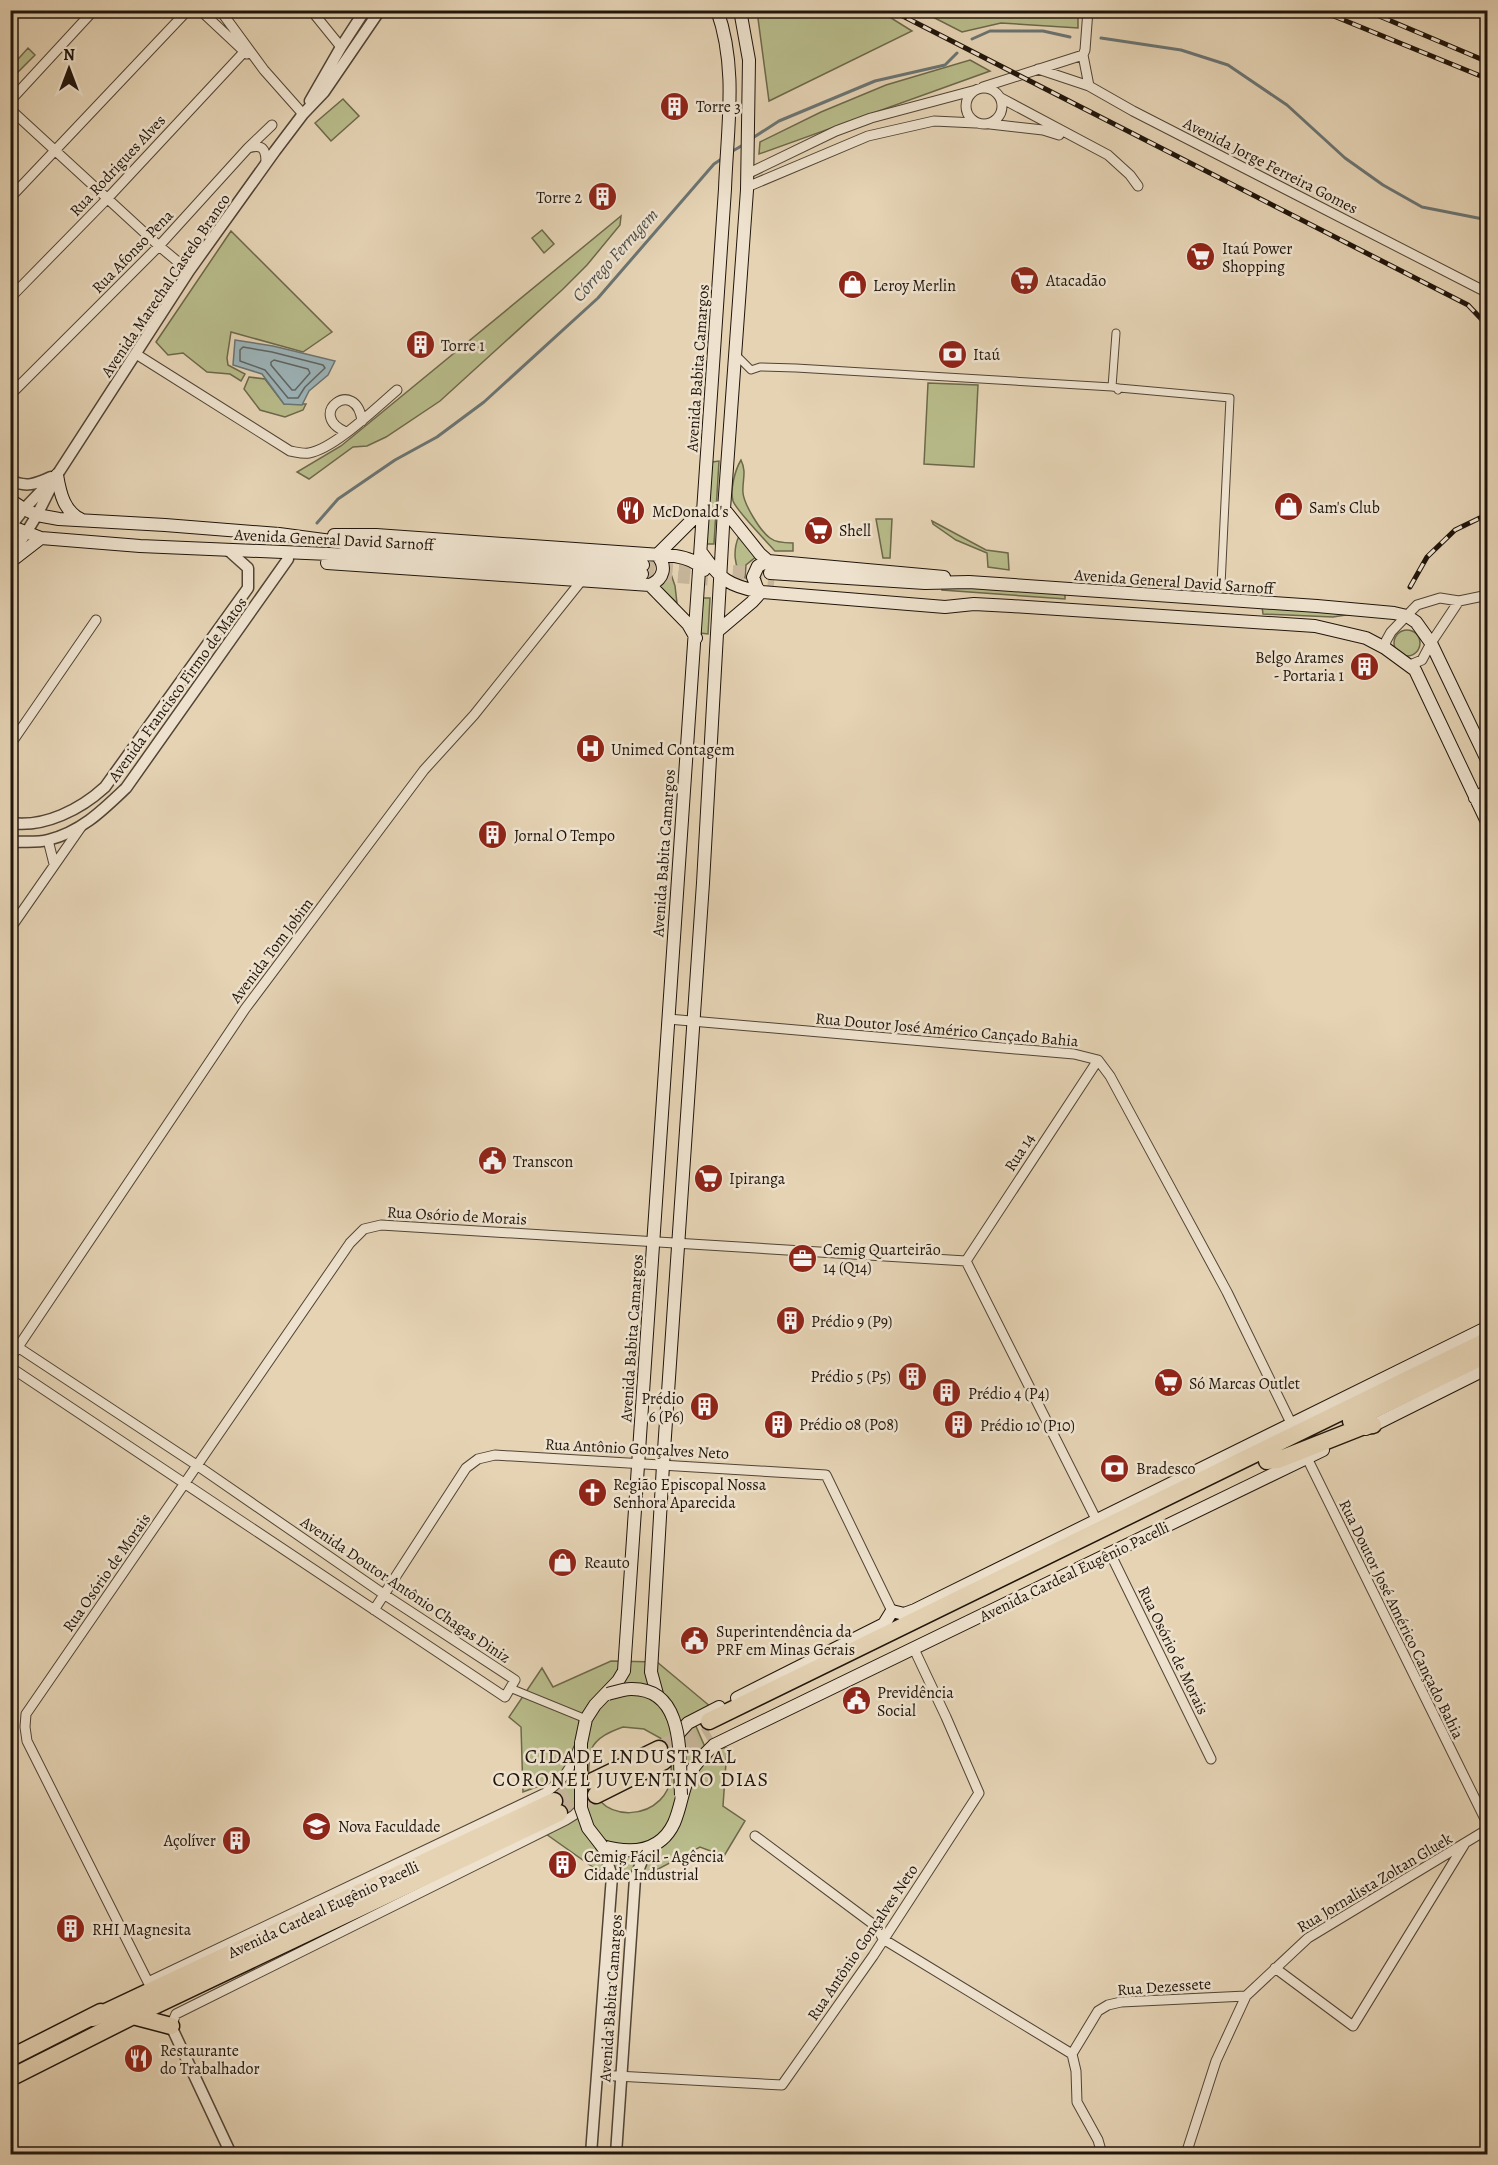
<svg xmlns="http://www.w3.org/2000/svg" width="1498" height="2165" font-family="Alegreya,serif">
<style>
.green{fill:#b8bb8a;stroke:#6c684a;stroke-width:1.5;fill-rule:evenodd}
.water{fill:#9cb4b9;stroke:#6a7473;stroke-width:1.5}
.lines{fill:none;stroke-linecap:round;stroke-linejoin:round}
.shore{stroke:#5e6462;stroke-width:1.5}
.stream{stroke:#6a7473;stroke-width:3}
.secondary-tunnel{stroke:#c7b69b;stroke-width:12;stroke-dasharray:12 6;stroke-linecap:butt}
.motorway-tunnel{stroke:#c7b69b;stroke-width:16;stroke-dasharray:16 8;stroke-linecap:butt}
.pedestrian-casing{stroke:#514435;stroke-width:9}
.minor-casing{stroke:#514435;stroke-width:11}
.tertiary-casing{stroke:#514435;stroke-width:13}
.secondary-casing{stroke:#20150b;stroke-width:14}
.motorway-casing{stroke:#20150b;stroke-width:19}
.pedestrian{stroke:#eee2ce;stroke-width:7}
.minor{stroke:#eee2ce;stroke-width:9}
.tertiary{stroke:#eee2ce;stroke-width:10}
.secondary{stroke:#eee2ce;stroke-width:12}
.motorway{stroke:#e5d3b4;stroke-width:16}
.rail-casing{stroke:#20150b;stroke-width:5}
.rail{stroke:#eee2ce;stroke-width:3;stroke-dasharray:9;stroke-linecap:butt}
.secondary-bridge-casing{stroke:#20150b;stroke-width:14;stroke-linecap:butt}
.secondary-bridge{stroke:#eee2ce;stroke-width:12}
.labels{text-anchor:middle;stroke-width:5;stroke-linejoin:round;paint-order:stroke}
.poi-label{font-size:16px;fill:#20150b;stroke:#eee2ce;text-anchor:start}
.street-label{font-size:16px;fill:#20150b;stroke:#eee2ce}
.water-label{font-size:18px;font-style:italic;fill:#4b4d48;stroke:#eee2ce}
.quarter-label{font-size:20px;letter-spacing:1.5px;fill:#20150b;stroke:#eee2ce}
</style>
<rect width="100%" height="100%" fill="#e5d3b4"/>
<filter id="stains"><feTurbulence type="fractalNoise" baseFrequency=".00333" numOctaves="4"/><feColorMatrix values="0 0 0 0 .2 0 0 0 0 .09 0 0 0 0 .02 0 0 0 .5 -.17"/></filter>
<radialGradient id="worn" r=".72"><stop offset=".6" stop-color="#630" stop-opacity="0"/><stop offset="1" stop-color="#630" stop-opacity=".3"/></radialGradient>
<path class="green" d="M757,11H880L912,31L769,101Z
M921,11H1078V28L1001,23L962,32Z
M28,48L35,55L14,76L11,72V67Z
M970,60L990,71L759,154L760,142L821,112L886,85Z
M343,99L359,116L331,141L315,123Z
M621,216L620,225L587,265L562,290L440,401L386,437L367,446L353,447L309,479L297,472L341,446Z
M542,230L554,244L544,253L532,238Z
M231,231L332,332L303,352L231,332L227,358L228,365L245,374L241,381L230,374L207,372L183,353L168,355L156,342Z
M249,377L265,379L284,404H306L303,410L285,417L260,410L244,389Z
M928,383L978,385L974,467L924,464Z
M741,460C747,472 742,481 743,493C744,504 760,531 770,538C776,543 786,543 793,543V551H775C767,542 736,510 733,501C730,489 735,470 741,460Z
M719,461L714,544H706L712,462Z
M876,519H892L890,558H883Z
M932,521L986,550L1008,553L1009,570L988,567L987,553L956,540L933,524Z
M739,536L757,556L746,565L745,578C733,569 733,549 739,536Z
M666,559L675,586L677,603L658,585Z
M951,586L1065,593V599L942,590V587Z
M703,598H710L708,634L700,633Z
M1262,606L1352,614L1333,617L1263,614Z
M1394 643a13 13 0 1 1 26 0a13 13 0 1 1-26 0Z
M611,1661L657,1662L711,1707L692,1717L705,1747L727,1748L723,1806L745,1821L724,1856L700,1847L643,1877L597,1870L546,1834L568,1815L553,1781L523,1792L521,1727L509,1717L542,1668L553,1687ZM623,1727L644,1729L662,1739C665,1747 670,1757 671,1766C677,1825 583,1832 589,1764C590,1760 589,1754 591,1750C596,1737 612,1731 623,1727Z"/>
<path class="water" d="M235,340L273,346L335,361L328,375L309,391L302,405L284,404L262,374L233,365Z"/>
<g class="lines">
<path class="shore" d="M243,347L272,352L323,365L325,368L305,387L298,398H288L265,370L240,361V350Z
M274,360L308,369L310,373L295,390H292L271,365V362Z"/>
<path class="stream" d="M1101,38L1181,50L1228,65L1287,105L1345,158L1383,185L1422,207L1488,220
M972,39L990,31H1043L1070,37
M751,139L779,121L875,81L945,65L957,53
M731,152L743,145
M317,523L338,499L395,460L437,437L484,402L598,298L714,164L723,158"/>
<path class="secondary-tunnel" d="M643,565L763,573
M642,574L774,585"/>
<path class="motorway-tunnel" d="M659,1749L709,1721
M664,1761L710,1733
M554,1801L593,1781
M559,1813L596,1795"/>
<defs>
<path id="pedestrian" d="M735,354L751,370L760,367L796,368L1112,387L1119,388L1118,390
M1112,387L1116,333
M1119,388L1230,398L1221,585
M510,1688L586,1719"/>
<path id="minor" d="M200,10L247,54
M220,10L264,70L303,114
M311,10L341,47
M1088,10L1085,50L1083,55L1089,86
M1038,69L1089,86L1133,111L1488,293
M983,87L1083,55
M966 106a18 18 0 1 1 36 0a18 18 0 1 1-36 0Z
M1001,98L1108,155L1130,175L1138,186
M10,101L94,10
M10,109L159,246L189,271
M990,124L1043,130L1059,135
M248,148C262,144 266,148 266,163
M747,174L836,131L871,118L976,90
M747,187L868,136L934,121L976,123
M10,198L188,10
M10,298L107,199L244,52
M136,354L290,451C296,452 303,454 309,453C334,449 377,407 397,390
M10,395L159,246L248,148L272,125
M346,432C305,414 356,376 362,421
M1385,648L1386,641L1391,632L1417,605L1440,598L1459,601L1488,595
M1410,665L1422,660L1431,643L1459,601
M10,745L96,620
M48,840L54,864
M10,929L81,827
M668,1019L1074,1054L1098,1060L1110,1076L1227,1292L1292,1425
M966,1261L1098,1060
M10,1342L198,1466L385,1595L515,1680L505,1697L10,1367
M10,1359L245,1009L424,770L474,715L582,580
M1307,1458L1488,1825
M1110,1553L1211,1759
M374,1610L466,1468L478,1459L495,1455L826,1475L892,1611
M579,1747C571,1768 564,1780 545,1793L148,1982L27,1741L25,1727L26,1714L350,1243L364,1229L381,1225L966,1261L1096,1519
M755,1836L877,1927L883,1939L1072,2054
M1275,1968L1353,2026L1464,1845
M171,2026L176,2014L566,1820L574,1815L581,1808
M1072,2054L1098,2011L1108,2005L1121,2002L1246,1996
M1072,2054L1076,2071L1077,2102L1098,2140L1102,2154
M598,2075L782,2085L873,1956L979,1793L946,1717L914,1649
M1186,2154L1216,2061L1246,1996L1308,1938L1488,1829"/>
<path id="tertiary" d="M310,101L341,47L365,10
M10,480C26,488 36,484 51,477
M10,527L24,509L48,484
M10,559L37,515L57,475L189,271L275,151L303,114L324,92L380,10
M10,823C45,828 81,809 105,787L248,588V568L229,551
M10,842C23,841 37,843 48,840C81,832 103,810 126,788L288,559
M171,2026L231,2154
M591,2154L612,1876L602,1846
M616,2154L635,1878L642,1861L652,1847"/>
<path id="secondary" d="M57,475C60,493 64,512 82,520
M10,500L24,509L37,515L59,519L165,525L279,534L376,547L643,565
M724,509L760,554L768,561L944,577
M10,526L41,538L140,546L375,556L642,574
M334,535H376L675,556C687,558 697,561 704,570
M701,552C720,579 728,586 761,592L945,607L974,604L1011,606L1315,626L1366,638L1385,648L1415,670L1488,824
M657,555L704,508
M10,562L41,538
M327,563L650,585C664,579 667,566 657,555
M770,573L925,583L969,582L1317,606L1394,613L1407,616L1416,622L1431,643L1488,762
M650,585L688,624L696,638
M761,592L757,588L753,577L758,566L768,561
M719,630L752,602L761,592
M1475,798L1488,791
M1366,1429L1488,1368
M657,1694L651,1672L663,1465L703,883L724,509L747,190L749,60L740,10
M737,1698L884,1624L892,1611L904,1614L915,1610L1488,1327
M678,1734L688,1723L719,1707
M581,1743L586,1719L595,1705L618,1681L624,1671L725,189C727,129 738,68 717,10
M602,1846C630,1854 660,1853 674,1823C682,1805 682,1787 692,1770C698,1760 706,1753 714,1745L1323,1450"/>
<path id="motorway" d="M1351,1421L1488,1354
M1267,1461L1278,1460L1364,1426L1373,1425
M709,1721L1488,1340
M593,1781L659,1749
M596,1795L664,1761
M133,2016L171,2026
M93,2018L554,1801
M10,2058L101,2012
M10,2078L133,2016L559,1813"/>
</defs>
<use href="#pedestrian" class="pedestrian-casing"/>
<use href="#minor" class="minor-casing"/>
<use href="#tertiary" class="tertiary-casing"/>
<use href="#secondary" class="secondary-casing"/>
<use href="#motorway" class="motorway-casing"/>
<use href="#pedestrian" class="pedestrian"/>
<use href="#minor" class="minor"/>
<use href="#tertiary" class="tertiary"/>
<use href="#secondary" class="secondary"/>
<use href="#motorway" class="motorway"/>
<defs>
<path id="rail" d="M891,10L1468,305L1488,326
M1319,10L1488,79
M1365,10L1488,62
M1410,587L1427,557L1455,530L1488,514"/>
</defs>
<use href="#rail" class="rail-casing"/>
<use href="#rail" class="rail"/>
<defs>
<path id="secondary-bridge" d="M608,1694C615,1692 624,1689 631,1689C686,1688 679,1757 681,1795
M581,1743V1808L588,1828L602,1846"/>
</defs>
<use href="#secondary-bridge" class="secondary-bridge-casing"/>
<use href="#secondary-bridge" class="secondary-bridge"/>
</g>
<defs>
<symbol id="building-disc" viewBox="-11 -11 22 22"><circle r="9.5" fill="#8f2418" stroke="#eee2ce"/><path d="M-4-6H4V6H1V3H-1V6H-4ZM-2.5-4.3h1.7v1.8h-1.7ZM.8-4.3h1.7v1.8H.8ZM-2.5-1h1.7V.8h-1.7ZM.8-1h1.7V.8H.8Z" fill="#fff"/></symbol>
<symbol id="supermarket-disc" viewBox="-11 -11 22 22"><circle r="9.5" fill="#8f2418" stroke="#eee2ce"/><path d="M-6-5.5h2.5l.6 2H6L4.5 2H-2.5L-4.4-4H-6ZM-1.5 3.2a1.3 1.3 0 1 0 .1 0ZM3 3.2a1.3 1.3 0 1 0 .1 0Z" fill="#fff"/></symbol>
<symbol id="shop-disc" viewBox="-11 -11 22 22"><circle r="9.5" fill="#8f2418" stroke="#eee2ce"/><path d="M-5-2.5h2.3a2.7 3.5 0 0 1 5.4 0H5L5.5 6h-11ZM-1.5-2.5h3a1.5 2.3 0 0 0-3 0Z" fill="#fff"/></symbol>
<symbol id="bank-disc" viewBox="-11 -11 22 22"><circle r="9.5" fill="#8f2418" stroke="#eee2ce"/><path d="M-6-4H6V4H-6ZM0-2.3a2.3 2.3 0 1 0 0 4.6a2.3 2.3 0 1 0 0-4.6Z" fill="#fff"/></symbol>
<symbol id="restaurant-disc" viewBox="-11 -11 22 22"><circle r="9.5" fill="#8f2418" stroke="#eee2ce"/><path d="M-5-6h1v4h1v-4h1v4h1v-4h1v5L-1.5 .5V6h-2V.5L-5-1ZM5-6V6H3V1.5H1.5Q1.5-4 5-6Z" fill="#fff"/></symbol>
<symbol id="hospital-disc" viewBox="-11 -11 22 22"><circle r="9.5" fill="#8f2418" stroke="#eee2ce"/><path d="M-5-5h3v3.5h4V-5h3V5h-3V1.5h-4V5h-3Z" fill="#fff"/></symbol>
<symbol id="civic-disc" viewBox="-11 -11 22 22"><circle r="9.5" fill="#8f2418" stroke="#eee2ce"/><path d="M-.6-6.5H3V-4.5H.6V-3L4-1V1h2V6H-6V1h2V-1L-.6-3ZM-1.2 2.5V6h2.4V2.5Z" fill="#fff"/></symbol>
<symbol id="office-disc" viewBox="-11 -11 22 22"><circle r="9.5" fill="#8f2418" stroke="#eee2ce"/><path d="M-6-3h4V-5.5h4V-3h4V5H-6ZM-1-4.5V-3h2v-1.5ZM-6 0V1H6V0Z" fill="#fff"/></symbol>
<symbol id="church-disc" viewBox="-11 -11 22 22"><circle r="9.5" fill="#8f2418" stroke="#eee2ce"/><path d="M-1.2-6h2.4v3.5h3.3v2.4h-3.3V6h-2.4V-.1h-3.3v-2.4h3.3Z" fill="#fff"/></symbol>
<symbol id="university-disc" viewBox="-11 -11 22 22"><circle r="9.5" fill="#8f2418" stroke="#eee2ce"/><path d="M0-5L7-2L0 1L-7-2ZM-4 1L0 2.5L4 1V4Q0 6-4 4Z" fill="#fff"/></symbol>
</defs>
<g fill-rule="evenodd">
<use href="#building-disc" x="658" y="90" width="33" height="33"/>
<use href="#building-disc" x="586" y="180" width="33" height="33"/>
<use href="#supermarket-disc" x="1184" y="240" width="33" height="33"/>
<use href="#supermarket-disc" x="1008" y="264" width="33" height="33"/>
<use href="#shop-disc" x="836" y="268" width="33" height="33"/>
<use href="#building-disc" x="404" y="328" width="33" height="33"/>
<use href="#bank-disc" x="936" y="338" width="33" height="33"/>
<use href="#shop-disc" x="1272" y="490" width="33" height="33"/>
<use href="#restaurant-disc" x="614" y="494" width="33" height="33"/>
<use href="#supermarket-disc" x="802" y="514" width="33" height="33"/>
<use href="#building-disc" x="1348" y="650" width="33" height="33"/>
<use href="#hospital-disc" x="574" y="732" width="33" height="33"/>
<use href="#building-disc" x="476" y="818" width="33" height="33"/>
<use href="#civic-disc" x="476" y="1144" width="33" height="33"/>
<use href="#supermarket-disc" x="692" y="1162" width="33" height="33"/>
<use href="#office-disc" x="786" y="1242" width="33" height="33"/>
<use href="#building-disc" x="774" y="1304" width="33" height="33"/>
<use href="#building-disc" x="896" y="1360" width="33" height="33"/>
<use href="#supermarket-disc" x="1152" y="1366" width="33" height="33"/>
<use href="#building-disc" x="930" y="1376" width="33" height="33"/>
<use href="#building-disc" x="688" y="1390" width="33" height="33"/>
<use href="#building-disc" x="762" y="1408" width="33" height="33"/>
<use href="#building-disc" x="942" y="1408" width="33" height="33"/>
<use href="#bank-disc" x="1098" y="1452" width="33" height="33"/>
<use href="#church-disc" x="576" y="1476" width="33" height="33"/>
<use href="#shop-disc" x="546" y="1546" width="33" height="33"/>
<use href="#civic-disc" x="678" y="1624" width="33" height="33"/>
<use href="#civic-disc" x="840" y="1684" width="33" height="33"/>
<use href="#university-disc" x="300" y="1810" width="33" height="33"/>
<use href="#building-disc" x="220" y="1824" width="33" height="33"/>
<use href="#building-disc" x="546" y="1848" width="33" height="33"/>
<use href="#building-disc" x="54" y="1912" width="33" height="33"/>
<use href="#restaurant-disc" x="122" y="2042" width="33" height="33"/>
</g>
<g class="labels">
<g class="poi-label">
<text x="696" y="112">Torre 3</text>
<text x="582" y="203" text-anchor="end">Torre 2</text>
<text x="1222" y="254">Itaú Power<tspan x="1222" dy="18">Shopping</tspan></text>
<text x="1046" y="286">Atacadão</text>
<text x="873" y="291">Leroy Merlin</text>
<text x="441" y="351">Torre 1</text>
<text x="973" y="360">Itaú</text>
<text x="1309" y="513">Sam's Club</text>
<text x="652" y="517">McDonald's</text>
<text x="839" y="536">Shell</text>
<text x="1344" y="663" text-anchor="end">Belgo Arames<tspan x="1344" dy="18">- Portaria 1</tspan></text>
<text x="611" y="755">Unimed Contagem</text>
<text x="514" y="841">Jornal O Tempo</text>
<text x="513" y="1167">Transcon</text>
<text x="729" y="1184">Ipiranga</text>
<text x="823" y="1255">Cemig Quarteirão<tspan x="823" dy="18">14 (Q14)</tspan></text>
<text x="811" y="1327">Prédio 9 (P9)</text>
<text x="891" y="1382" text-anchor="end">Prédio 5 (P5)</text>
<text x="1189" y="1389">Só Marcas Outlet</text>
<text x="968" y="1399">Prédio 4 (P4)</text>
<text x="684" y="1404" text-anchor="end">Prédio<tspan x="684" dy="18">6 (P6)</tspan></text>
<text x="799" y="1430">Prédio 08 (P08)</text>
<text x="980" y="1431">Prédio 10 (P10)</text>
<text x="1136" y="1474">Bradesco</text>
<text x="613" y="1490">Região Episcopal Nossa<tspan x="613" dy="18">Senhora Aparecida</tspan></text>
<text x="584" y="1568">Reauto</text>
<text x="716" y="1637">Superintendência da<tspan x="716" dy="18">PRF em Minas Gerais</tspan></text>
<text x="877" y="1698">Previdência<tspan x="877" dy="18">Social</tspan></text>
<text x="338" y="1832">Nova Faculdade</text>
<text x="216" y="1846" text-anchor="end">Açolíver</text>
<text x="584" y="1862">Cemig Fácil - Agência<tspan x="584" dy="18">Cidade Industrial</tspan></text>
<text x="92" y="1935">RHI Magnesita</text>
<text x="160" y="2056">Restaurante<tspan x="160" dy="18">do Trabalhador</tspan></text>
</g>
<g class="street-label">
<text transform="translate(117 165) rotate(-47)" y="6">Rua Rodrigues Alves</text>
<text transform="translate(1271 165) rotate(27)" y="6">Avenida Jorge Ferreira Gomes</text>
<text transform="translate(132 251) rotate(-46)" y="6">Rua Afonso Pena</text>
<text transform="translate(165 285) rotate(-56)" y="6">Avenida Marechal Castelo Branco</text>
<text transform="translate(697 368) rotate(-86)" y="6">Avenida Babita Camargos</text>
<text transform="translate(334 539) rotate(3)" y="6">Avenida General David Sarnoff</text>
<text transform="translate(1174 581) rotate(4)" y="6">Avenida General David Sarnoff</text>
<text transform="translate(177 689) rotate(-54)" y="6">Avenida Francisco Firmo de Matos</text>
<text transform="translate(663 853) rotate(-86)" y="6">Avenida Babita Camargos</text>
<text transform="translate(271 950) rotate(-53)" y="6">Avenida Tom Jobim</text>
<text transform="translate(947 1029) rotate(5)" y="6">Rua Doutor José Américo Cançado Bahia</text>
<text transform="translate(1019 1152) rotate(-57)" y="6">Rua 14</text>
<text transform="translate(457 1215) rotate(3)" y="6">Rua Osório de Morais</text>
<text transform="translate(631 1338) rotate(-86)" y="6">Avenida Babita Camargos</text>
<text transform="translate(637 1448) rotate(3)" y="6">Rua Antônio Gonçalves Neto</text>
<text transform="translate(1074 1571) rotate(-26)" y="6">Avenida Cardeal Eugênio Pacelli</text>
<text transform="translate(106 1572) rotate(-55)" y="6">Rua Osório de Morais</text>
<text transform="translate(406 1589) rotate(34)" y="6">Avenida Doutor Antônio Chagas Diniz</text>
<text transform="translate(1402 1619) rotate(64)" y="6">Rua Doutor José Américo Cançado Bahia</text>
<text transform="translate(1174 1650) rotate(64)" y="6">Rua Osório de Morais</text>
<text transform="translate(1374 1882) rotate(-31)" y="6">Rua Jornalista Zoltan Gluek</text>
<text transform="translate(323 1909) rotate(-25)" y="6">Avenida Cardeal Eugênio Pacelli</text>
<text transform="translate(862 1942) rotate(-56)" y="6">Rua Antônio Gonçalves Neto</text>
<text transform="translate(1164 1986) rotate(-4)" y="6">Rua Dezessete</text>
<text transform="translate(610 1998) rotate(-86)" y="6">Avenida Babita Camargos</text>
</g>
<g class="water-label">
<text transform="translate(615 255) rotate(-48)" y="6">Córrego Ferrugem</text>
</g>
<g class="quarter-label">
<text x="631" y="1763">CIDADE INDUSTRIAL<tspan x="631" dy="23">CORONEL JUVENTINO DIAS</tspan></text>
</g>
</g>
<rect width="1498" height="2165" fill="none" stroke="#e5d3b4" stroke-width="36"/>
<rect x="12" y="12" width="1474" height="2141" fill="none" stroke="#20150b" stroke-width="3"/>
<rect x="18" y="18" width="1462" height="2129" fill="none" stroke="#20150b" stroke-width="1.5"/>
<g transform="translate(69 69)" stroke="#eee2ce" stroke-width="4.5" paint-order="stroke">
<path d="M0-4.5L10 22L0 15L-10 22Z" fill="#20150b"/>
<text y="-9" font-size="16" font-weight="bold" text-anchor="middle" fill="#20150b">N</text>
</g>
<rect width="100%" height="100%" filter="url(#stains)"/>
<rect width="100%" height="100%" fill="url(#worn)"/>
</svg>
